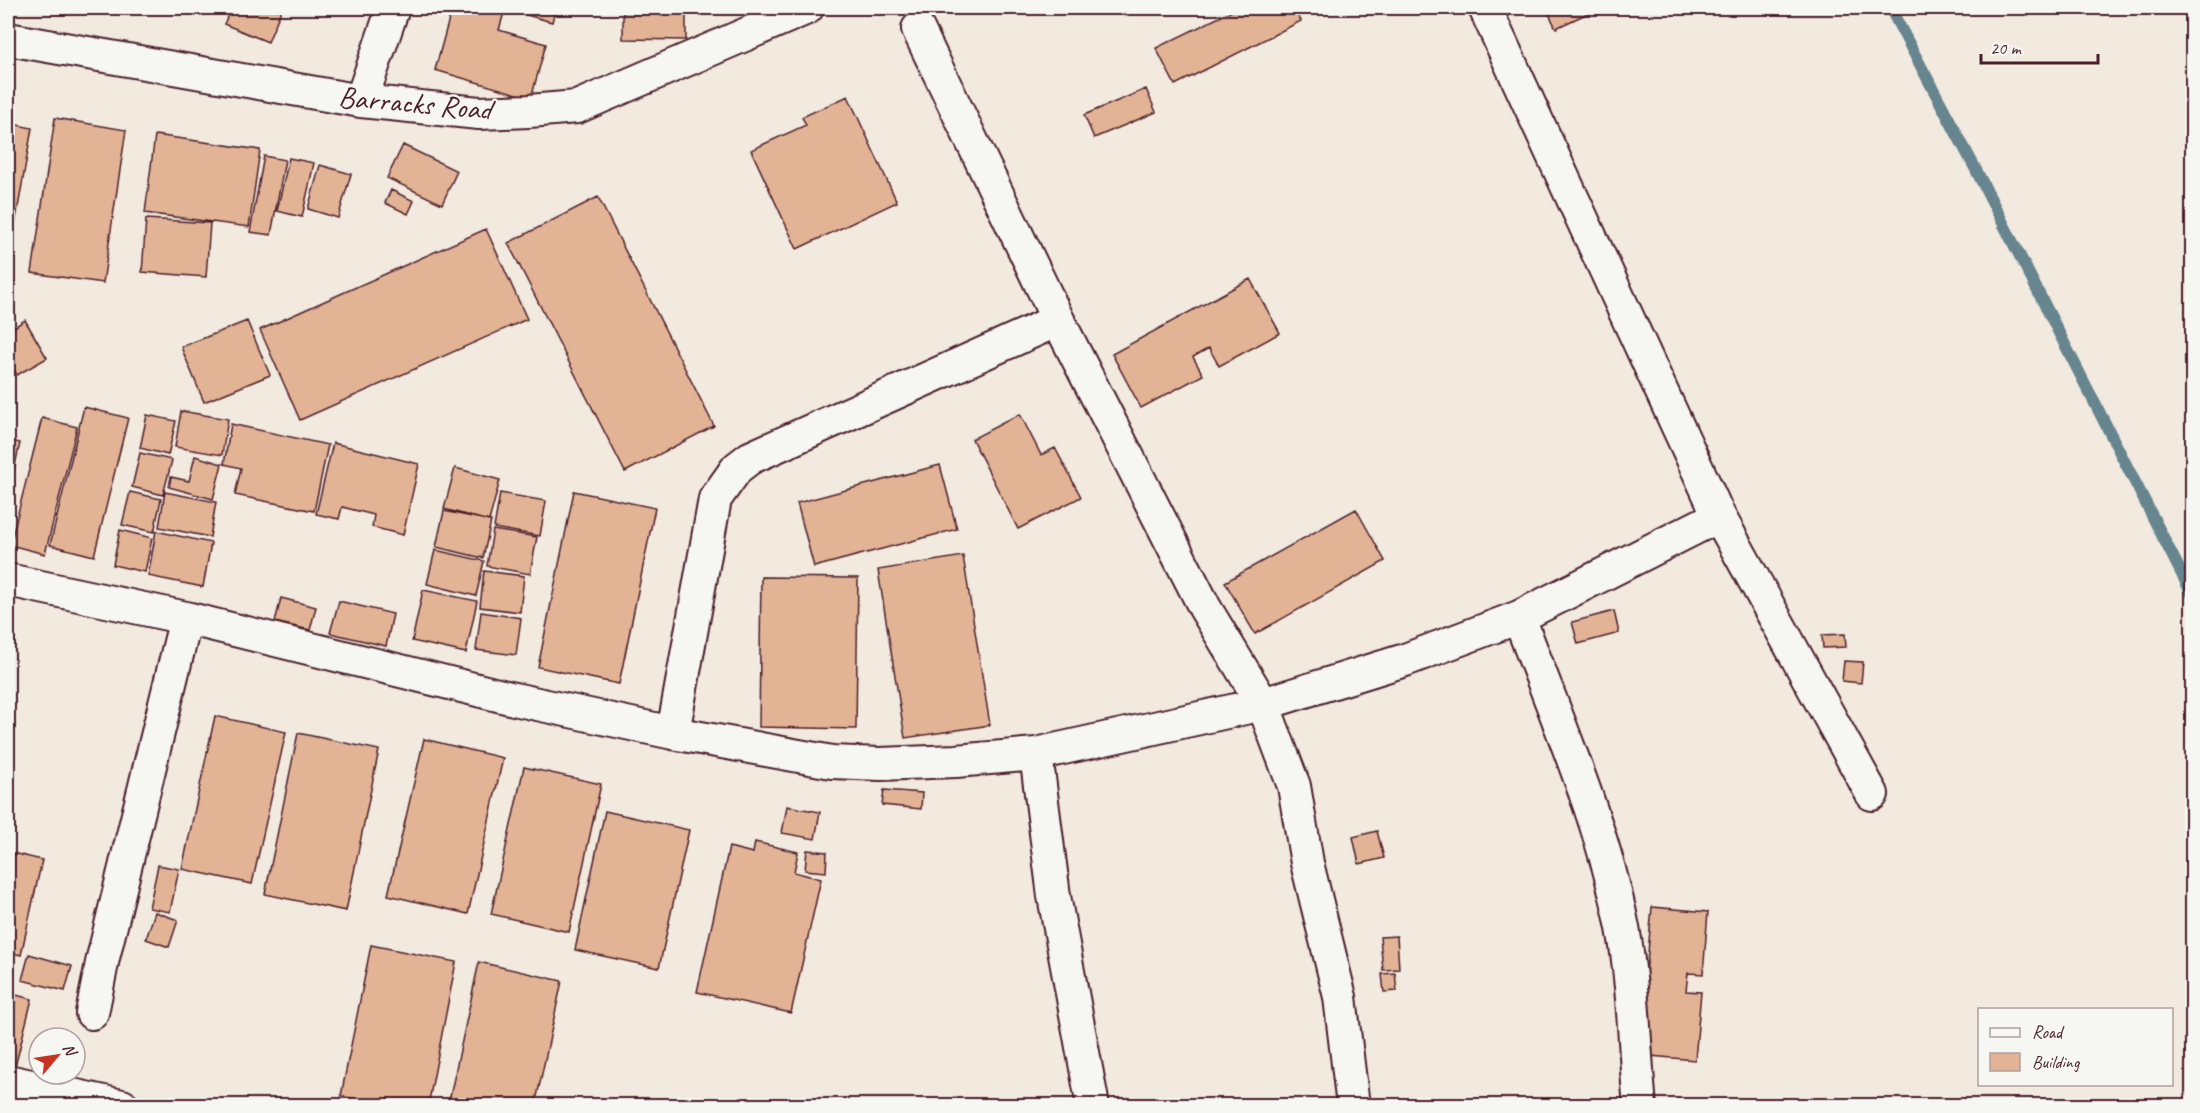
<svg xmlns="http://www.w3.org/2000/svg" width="2200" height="1113" font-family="Caveat,sans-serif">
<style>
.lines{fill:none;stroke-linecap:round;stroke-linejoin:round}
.stream{stroke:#66858e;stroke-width:12}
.building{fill:#e3b395;stroke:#4a1f2b;stroke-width:1.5}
.minor-casing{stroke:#4a1f2b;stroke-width:36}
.minor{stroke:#f6f6f2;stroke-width:32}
.labels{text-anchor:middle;stroke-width:4.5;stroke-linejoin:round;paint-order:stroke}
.street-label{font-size:30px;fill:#4a1f2b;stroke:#f6f6f2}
</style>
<rect width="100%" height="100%" fill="#f2e9df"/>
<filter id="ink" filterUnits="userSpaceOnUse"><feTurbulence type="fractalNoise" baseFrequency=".0167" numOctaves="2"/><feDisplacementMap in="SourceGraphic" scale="12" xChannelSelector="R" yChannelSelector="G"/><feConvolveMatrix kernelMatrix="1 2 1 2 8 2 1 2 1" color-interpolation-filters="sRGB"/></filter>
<g filter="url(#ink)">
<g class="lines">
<path class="stream" d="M1890,8L1974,166L2192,594"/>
</g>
<path class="building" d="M231,8H282L268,42L224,24Z
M452,8H556L552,22L505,9L499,30L546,44L531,98L435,70Z
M623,8H686V40L623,39Z
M1238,8H1294L1301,21L1175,85L1156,48Z
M1546,8H1599L1556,28Z
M1146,89L1156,112L1094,138L1084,115Z
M848,96L897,202L797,249L751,150L806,125L802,117Z
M55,118L126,130L103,283L32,273Z
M8,123L32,128L8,264Z
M155,135L260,150L249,227L145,213Z
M403,145L457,171L442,204L387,178Z
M264,156L285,160L271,235L250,232Z
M289,158L314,163L302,217L277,211Z
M320,165L351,174L338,218L308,209Z
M391,190L414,201L408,214L385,203Z
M598,197L714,426L625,472L508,243Z
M146,219L210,223L206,277L142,272Z
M486,229L527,319L300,420L260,330Z
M1250,279L1280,333L1219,366L1209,348L1193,357L1203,375L1141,408L1112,354Z
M25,320L47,358L17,375L8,359V331Z
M247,321L270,375L204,402L181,347Z
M84,407L128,418L94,556L50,545Z
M181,411L228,419L222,455L175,447Z
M1020,414L1041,455L1055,448L1081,497L1018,529L972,439Z
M147,415L176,421L168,455L140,448Z
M42,418L77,427L45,554L10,545Z
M231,424L328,445L314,511L235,495L241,468L224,464Z
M8,440L20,443L8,497Z
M333,443L419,464L403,535L372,527L374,515L342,507L339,519L316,514Z
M140,453L172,460L163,495L132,487Z
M195,456L222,464L213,499L169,487L171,477L189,481Z
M940,465L957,529L814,567L797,503Z
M455,468L500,480L489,521L444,509Z
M574,491L655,508L619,684L538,667Z
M130,492L161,499L154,532L122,525Z
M165,492L216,502L210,537L159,527Z
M500,493L546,501L540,536L494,528Z
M1356,509L1385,561L1255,634L1225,582Z
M444,511L491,521L483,558L436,547Z
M120,530L152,538L145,572L113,565Z
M493,530L537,537L530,574L487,566Z
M156,531L211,543L203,587L148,576Z
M435,550L484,561L476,596L427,584Z
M963,556L990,725L905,738L878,570Z
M484,571L524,576L520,612L480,607Z
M761,577L858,578L856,729L759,727Z
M423,590L477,601L466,653L412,641Z
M281,598L316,607L310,630L275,622Z
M339,601L393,614L386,646L330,633Z
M1614,611L1619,633L1578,644L1572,622Z
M481,612L521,618L516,655L476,650Z
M1845,634L1846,647L1823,648L1822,635Z
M1844,661L1863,662L1861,683L1842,681Z
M215,716L286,732L252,884L182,869Z
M298,733L379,750L346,911L265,894Z
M424,739L503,758L468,914L388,895Z
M524,767L601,784L569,932L491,914Z
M884,790L922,793L921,809L882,805Z
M787,806L820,812L815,839L782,833Z
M605,811L689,830L659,968L575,950Z
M1377,831L1384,858L1359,864L1353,837Z
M755,842L798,852L794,872L821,879L791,1013L697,992L729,847L753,853Z
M807,850L827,852L826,872L805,870Z
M8,852L42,860L21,955L8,952Z
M158,865L179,869L170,912L149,908Z
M1652,907L1708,912L1703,974L1688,973L1686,991L1701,992L1695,1060L1639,1055Z
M155,912L178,920L169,947L146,939Z
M1397,936L1399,969L1383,970L1380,937Z
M371,945L456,962L428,1106H386L341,1096Z
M29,954L72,966L65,991L22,980Z
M479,962L562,981L535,1106H448Z
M1395,973L1397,991L1384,992L1382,974Z
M8,993L32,999L16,1063L8,1061Z"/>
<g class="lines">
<defs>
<path id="minor" d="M1485,8L1719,516L1872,794
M918,29L1058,320
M8,39L361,101L479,113L529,111L577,107L807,8
M361,101L393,8
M8,580L186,618L514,699L673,733L832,762L880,764L956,761L1036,754L1263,704L1405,660L1519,617L1719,516
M1519,617C1557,720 1602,821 1623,928C1634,987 1634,1046 1640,1106
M673,733L715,499L737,468L750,458L1058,320L1205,608L1263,704L1294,786L1307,863L1340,997L1353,1106
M1036,754L1054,896L1093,1106
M92,1013L103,958L186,618
M8,1081L122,1106"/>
</defs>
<use href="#minor" class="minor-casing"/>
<use href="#minor" class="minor"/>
</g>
</g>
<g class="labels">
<g class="street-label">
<text transform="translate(415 103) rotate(5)" y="10">Barracks Road</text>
</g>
</g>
<rect width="2200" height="1113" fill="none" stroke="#f6f6f2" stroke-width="30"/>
<rect x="15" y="15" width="2170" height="1083" fill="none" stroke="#4a1f2b" stroke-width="2" filter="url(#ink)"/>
<rect x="1978" y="1008" width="195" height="78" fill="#f6f6f2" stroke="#b1a0a2" stroke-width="1.5"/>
<rect x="1990" y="1028" width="30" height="9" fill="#f6f6f2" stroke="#b1a0a2" stroke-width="1.5"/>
<text x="2032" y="1038" font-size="18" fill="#4a1f2b">Road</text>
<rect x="1990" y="1053" width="30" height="18" fill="#e3b395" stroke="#b1a0a2" stroke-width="1.5"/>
<text x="2032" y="1068" font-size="18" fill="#4a1f2b">Building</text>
<g transform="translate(57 1056) rotate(61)"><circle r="28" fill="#f6f6f2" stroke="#b1a0a2" stroke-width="1.5"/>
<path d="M0-4.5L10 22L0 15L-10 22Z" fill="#c8321e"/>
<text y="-9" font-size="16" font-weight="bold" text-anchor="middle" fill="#4a1f2b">N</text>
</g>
<path d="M1981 54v9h117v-9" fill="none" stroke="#4a1f2b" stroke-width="3"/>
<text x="1990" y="54" font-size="18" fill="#4a1f2b" stroke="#f6f6f2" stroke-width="4.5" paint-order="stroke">20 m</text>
</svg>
